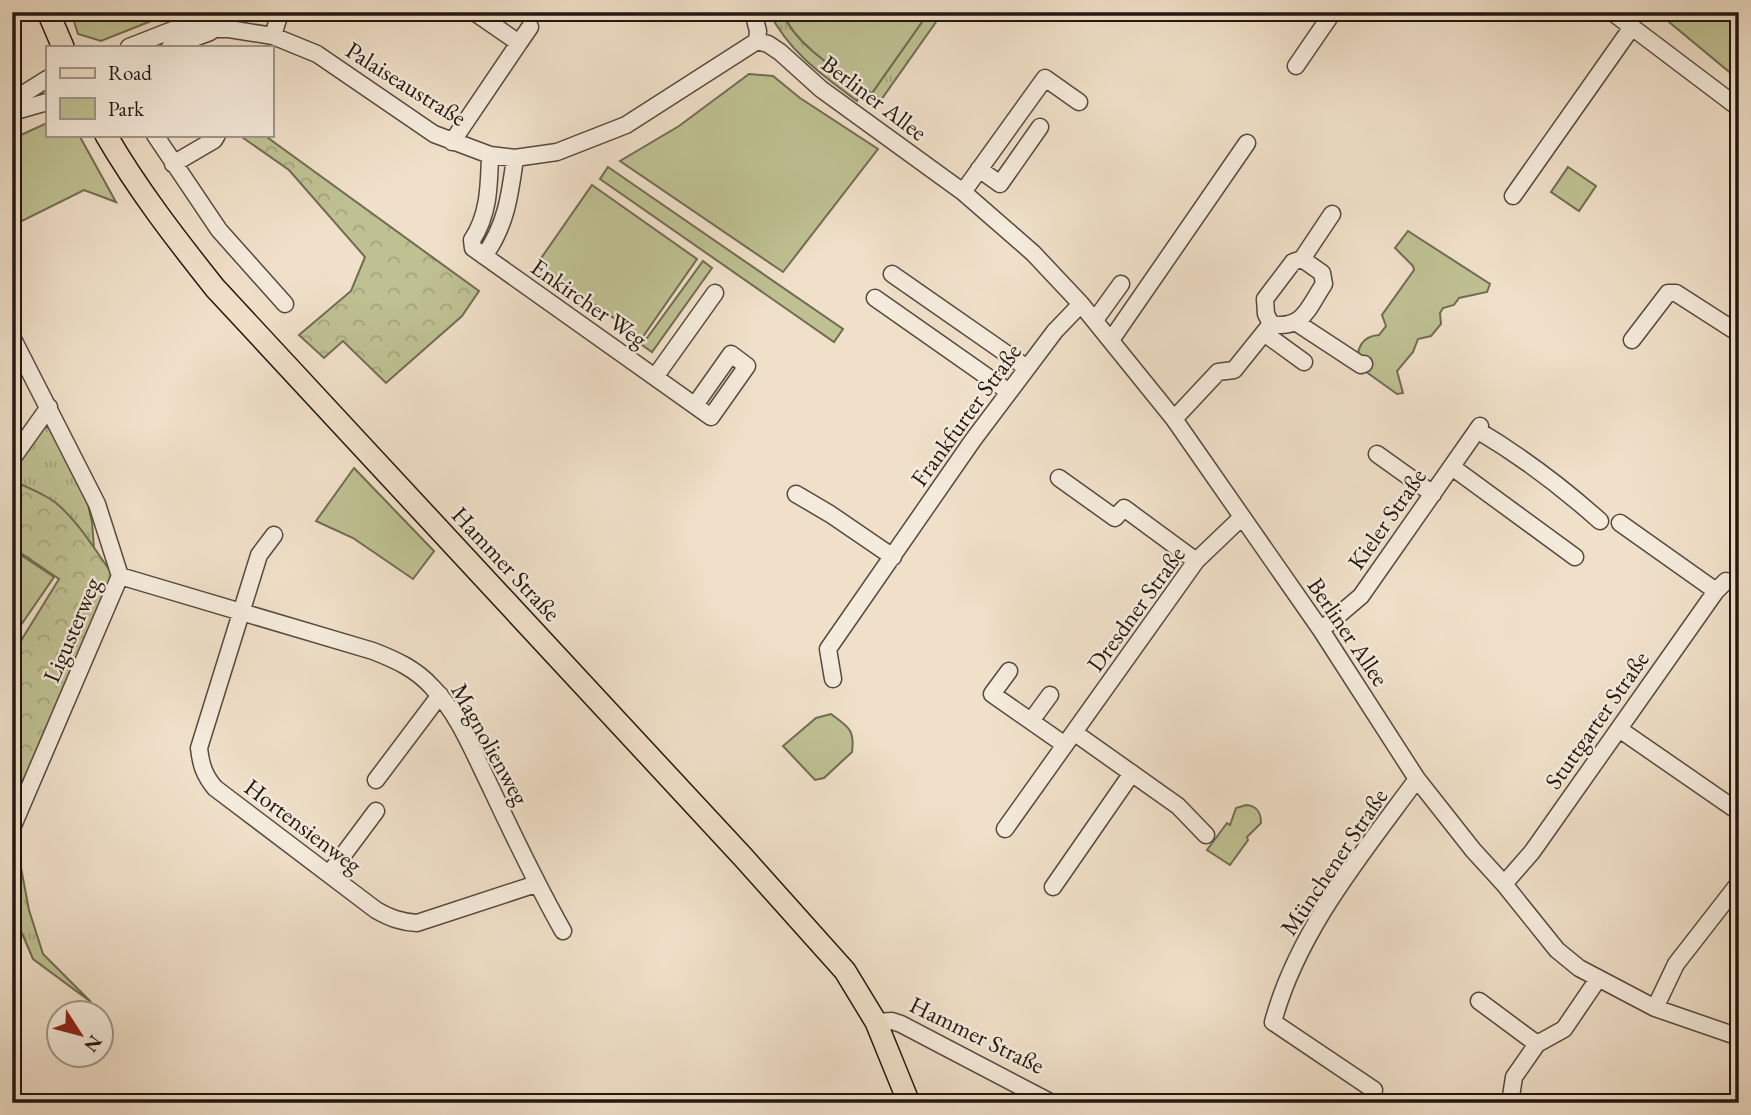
<svg xmlns="http://www.w3.org/2000/svg" width="1751" height="1115" font-family="'EB Garamond',serif">
<style>
.grass{fill:url(#grass-tufts);stroke:#706c52;stroke-width:2}
.forest{fill:url(#forest-crowns);stroke:#706c52;stroke-width:2}
.park{fill:#bfc193;stroke:#706c52;stroke-width:2}
.lines{fill:none;stroke-linecap:round;stroke-linejoin:round}
.minor-casing{stroke:#56493f;stroke-width:19}
.major-casing{stroke:#221711;stroke-width:24}
.minor{stroke:#f5ebdc;stroke-width:16}
.major{stroke:#f0e0c9;stroke-width:21}
.labels{text-anchor:middle;stroke-width:5;stroke-linejoin:round;paint-order:stroke}
.street-label{font-size:24px;fill:#221711;stroke:#f5ebdc}
</style>
<defs>
<pattern id="grass-tufts" width="24" height="20" patternUnits="userSpaceOnUse" patternTransform="scale(1.75)"><rect width="24" height="20" fill="#bfc193"/><path d="M3 7l-1-3M5 7V3M7 7l1-3M15 17l-1-3M17 17v-4M19 17l1-3" fill="none" stroke="#a4a57e"/></pattern>
<pattern id="forest-crowns" width="20" height="18" patternUnits="userSpaceOnUse" patternTransform="scale(1.75)"><rect width="20" height="18" fill="#bfc193"/><path d="M2 6a3 3 0 1 1 6 0M12 15a3 3 0 1 1 6 0" fill="none" stroke="#a4a57e"/></pattern>
</defs>
<rect width="100%" height="100%" fill="#f0e0c9"/>
<filter id="stains"><feTurbulence type="fractalNoise" baseFrequency=".00286" numOctaves="4"/><feColorMatrix values="0 0 0 0 .2 0 0 0 0 .09 0 0 0 0 .02 0 0 0 .5 -.17"/></filter>
<radialGradient id="worn" r=".72"><stop offset=".6" stop-color="#630" stop-opacity="0"/><stop offset="1" stop-color="#630" stop-opacity=".3"/></radialGradient>
<path class="grass" d="M769,12H782C796,45 834,67 862,87L857,101C821,74 790,53 769,12Z
M929,12H943L881,100L872,93Z
M43,427L52,428L85,492L92,522L94,548L75,523L41,494L12,480V470Z
M15,836L29,910L43,954L91,1002L33,959L12,910V844Z"/>
<path class="forest" d="M239,135H264L479,291L462,316L386,383L343,341L324,358L299,335L351,291L365,257L289,170Z
M12,480C27,488 43,493 56,503C79,522 96,552 114,576L12,810L14,652L59,579L12,547Z"/>
<path class="park" d="M71,12H174L101,41L78,34Z
M782,12H929L872,93C841,72 797,48 782,12Z
M1657,12H1739V80Z
M749,74L773,76L800,98L878,149L783,272L620,161L679,126Z
M47,123V135H79L116,202L84,190L12,226V139Z
M608,167L843,329L834,342L600,179Z
M1568,167L1596,186L1579,211L1551,192Z
M592,185L697,259L642,338L537,264Z
M1408,231L1490,284L1487,292L1459,298L1454,305L1443,308L1440,313L1441,324L1431,336L1418,339L1413,352L1397,371L1403,393L1397,394L1358,366C1356,350 1361,336 1379,335L1386,326L1382,315L1414,270L1413,266L1395,248Z
M703,261L712,268L652,352L642,345Z
M354,468L434,551L413,579L353,538L316,521Z
M12,549L54,577L12,638Z
M831,714C848,727 855,729 852,752L824,778L815,780L783,746L816,718Z
M1246,805C1257,806 1261,812 1261,823L1247,837L1248,840L1230,865L1207,850L1227,823L1230,825L1236,808Z"/>
<g class="lines">
<defs>
<path id="minor" d="M753,12L758,31L757,41
M1612,12L1739,108
M273,36L278,19L283,12
M757,41L768,44L780,52L821,89L963,192L1033,253L1081,304L1174,419L1321,630L1417,779L1473,850L1504,884L1557,950L1579,968L1655,1008L1739,1037
M519,43L530,27
M129,47L175,29H229L273,36L317,54L434,134L490,155L515,158L557,152L626,125L757,41
M170,47L210,32
M1296,66L1333,12
M12,101L47,79
M12,112L47,102
M155,135L219,230L285,304
M452,142L519,43L474,12
M490,155C489,186 489,214 472,240L473,248L711,417L747,366L731,354L695,405
M173,164L214,140L217,135
M979,169L1000,184L1040,127
M963,192L1045,78L1079,102
M1513,196L1632,27
M484,256C506,226 510,195 515,158
M1302,259L1322,273L1324,284C1308,308 1303,330 1271,324L1266,314L1265,299L1293,262Z
M1302,259L1332,214
M892,274L1027,368
M875,298L1009,392
M1095,320L1121,284
M1297,323L1361,365L1364,364
M1264,333L1304,362
M12,337L97,504L120,576L12,828
M1111,340L1247,143
M1632,340L1668,293H1676L1732,329L1739,322
M655,377L715,293
M1174,419L1218,372L1234,370L1271,324
M1477,430C1521,456 1562,487 1600,521
M1377,454L1433,494
M12,459L49,407
M1452,467L1575,557
M1059,478L1115,518L1124,508L1196,561
M796,494L830,514L893,557
M1620,523L1716,591
M274,535L259,555L199,748C201,765 204,775 215,788L376,910C390,918 401,922 417,923L536,884
M120,576L373,651C396,660 416,669 432,687C459,714 474,754 491,788C514,837 537,885 563,931
M1321,630L1361,596L1480,426
M1009,671L992,694L1065,745
M833,679L828,649L973,440L1055,331L1081,304
M1031,721L1050,695
M1619,729L1739,812
M1075,733L1178,806L1206,835
M376,780L440,695
M1005,829L1196,561L1241,518
M329,874L376,811
M1504,884L1532,852L1716,591L1726,581
M1053,887L1132,773
M1479,1001L1537,1044
M1655,1008L1676,964L1739,883
M876,1022L892,1021L901,1024L1052,1103
M1374,1090L1273,1022C1298,930 1362,854 1417,779
M1510,1103L1514,1077L1537,1044L1564,1029L1598,979"/>
<path id="major" d="M48,12L63,47
M106,135C138,190 176,239 215,288L743,857L845,971L876,1022L909,1103"/>
</defs>
<use href="#minor" class="minor-casing"/>
<use href="#major" class="major-casing"/>
<use href="#minor" class="minor"/>
<use href="#major" class="major"/>
</g>
<g class="labels">
<g class="street-label">
<text transform="translate(406 84) rotate(32)" y="8">Palaiseaustraße</text>
<text transform="translate(874 98) rotate(37)" y="8">Berliner Allee</text>
<text transform="translate(589 303) rotate(35)" y="8">Enkircher Weg</text>
<text transform="translate(966 415) rotate(-54)" y="8">Frankfurter Straße</text>
<text transform="translate(1387 519) rotate(-55)" y="8">Kieler Straße</text>
<text transform="translate(506 564) rotate(47)" y="8">Hammer Straße</text>
<text transform="translate(1136 609) rotate(-54)" y="8">Dresdner Straße</text>
<text transform="translate(72 630) rotate(-67)" y="8">Ligusterweg</text>
<text transform="translate(1348 632) rotate(56)" y="8">Berliner Allee</text>
<text transform="translate(1597 720) rotate(-55)" y="8">Stuttgarter Straße</text>
<text transform="translate(490 744) rotate(61)" y="8">Magnolienweg</text>
<text transform="translate(303 826) rotate(37)" y="8">Hortensienweg</text>
<text transform="translate(1334 862) rotate(-56)" y="8">Münchener Straße</text>
<text transform="translate(977 1035) rotate(26)" y="8">Hammer Straße</text>
</g>
</g>
<rect width="1751" height="1115" fill="none" stroke="#f0e0c9" stroke-width="42"/>
<rect x="14" y="14" width="1723" height="1087" fill="none" stroke="#221711" stroke-width="3.5"/>
<rect x="21" y="21" width="1709" height="1073" fill="none" stroke="#221711" stroke-width="2"/>
<rect x="46" y="46" width="228" height="91" fill="#f5ebdc" stroke="#a1968b" stroke-width="2"/>
<rect x="60" y="68" width="35" height="10" fill="#f0e0c9" stroke="#a1968b" stroke-width="2"/>
<text x="108" y="80" font-size="21" fill="#221711">Road</text>
<rect x="60" y="98" width="35" height="21" fill="#bfc193" stroke="#a1968b" stroke-width="2"/>
<text x="108" y="116" font-size="21" fill="#221711">Park</text>
<g transform="translate(80 1034) rotate(126)"><circle r="33" fill="#f5ebdc" stroke="#a1968b" stroke-width="2"/>
<path d="M0-5L12 26L0 18L-12 26Z" fill="#8f2418"/>
<text y="-10" font-size="19" font-weight="bold" text-anchor="middle" fill="#221711">N</text>
</g>
<rect width="100%" height="100%" filter="url(#stains)"/>
<rect width="100%" height="100%" fill="url(#worn)"/>
</svg>
